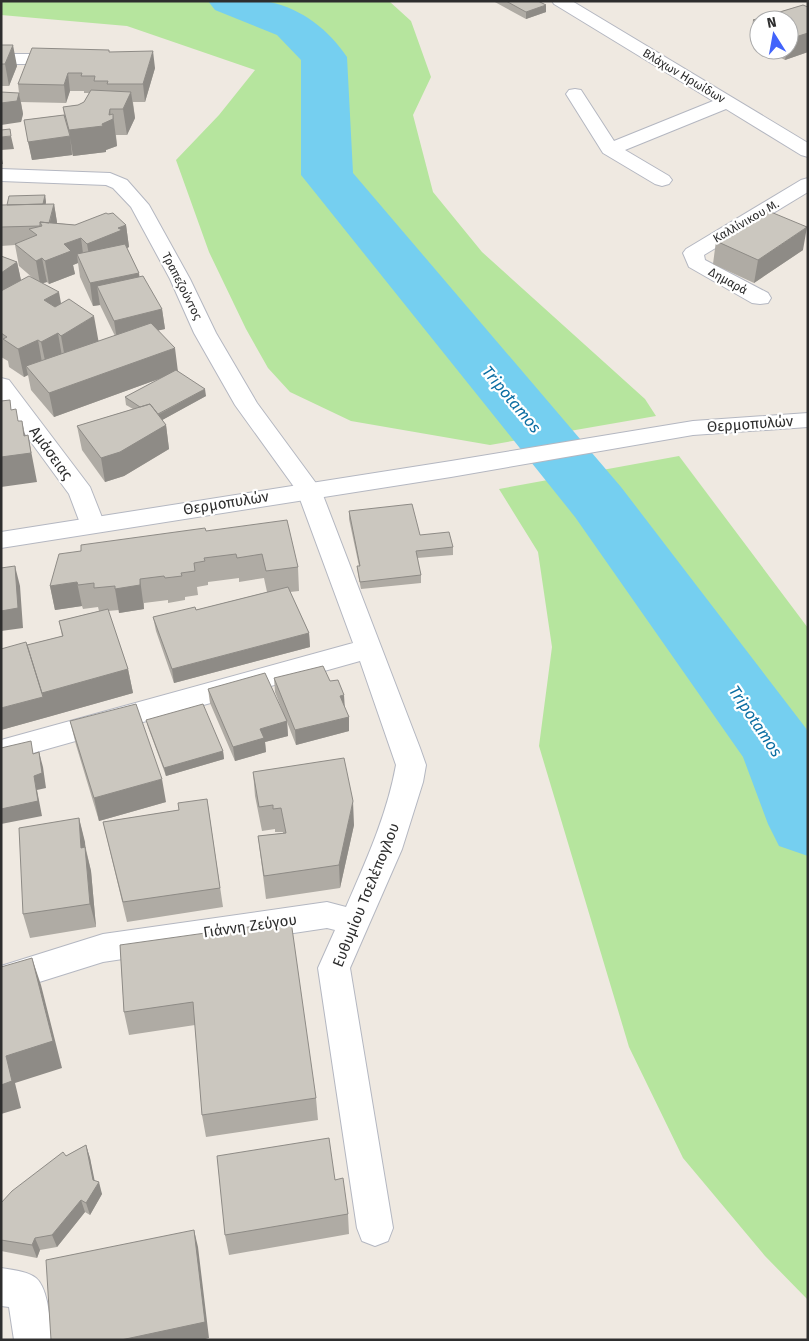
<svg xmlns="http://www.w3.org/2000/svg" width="809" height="1341" font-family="'Fira Sans',sans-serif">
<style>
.green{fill:#b6e59e}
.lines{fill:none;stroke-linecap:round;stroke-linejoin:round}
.river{fill:#75cff0;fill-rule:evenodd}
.minor-casing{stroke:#b4b7c1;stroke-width:2}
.tertiary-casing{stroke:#b4b7c1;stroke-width:2}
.minor{fill:#fff;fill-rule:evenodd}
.tertiary{fill:#fff;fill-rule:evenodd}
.wall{fill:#afaba4;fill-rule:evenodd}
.shaded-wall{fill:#8e8b86}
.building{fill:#cbc7bf;stroke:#8e8b86}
.labels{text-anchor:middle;stroke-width:4.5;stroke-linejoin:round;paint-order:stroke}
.far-street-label{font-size:12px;fill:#2e2e2e;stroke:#fff}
.street-label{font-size:15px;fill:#2e2e2e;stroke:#fff}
.water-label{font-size:16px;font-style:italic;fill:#0d6fa3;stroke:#fff}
</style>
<rect width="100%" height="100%" fill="#efe9e1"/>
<path class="green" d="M1,1H389L411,21L431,77L413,115L433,192L482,252L645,399L656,416L490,445L351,421L290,392L268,368L246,329L209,252L176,160L219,115L255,70L127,26L1,15Z
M679,456L808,628V1300L765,1256L683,1158L629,1047L539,746L552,647L538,552L499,489Z"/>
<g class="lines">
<path class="river" d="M208,1C225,1 255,0 270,2C302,9 329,30 347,57L353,173L621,487L805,727L808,732V856L779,846L768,824L743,757L575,517L301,175V60L277,35L215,10Z"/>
<defs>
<path id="minor" d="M552,1H572L808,143V157L801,155L726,109L625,150L669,176L672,180L669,184L662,186L655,184L603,153L566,94L569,90L575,89L581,90L614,141L713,101L554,4Z
M1,54H65L71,55L74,59L71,63L65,64H1Z
M1,169L110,173L127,180L149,205L190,279L216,333L257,403L321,490L420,748L426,765L423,782L402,849L350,968L393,1228L388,1241L375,1246L362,1241L357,1228L318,968L335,930L327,928L103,962L1,994V966L103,934L327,902L346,907C366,861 387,815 396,765L360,661L1,762V740L353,643L297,491L235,405L194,333L170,279L131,207L113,188L106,185L1,181Z
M808,178V192L704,255L705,260L768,293L771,298L768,303L760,304L752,303L689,267L683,253L686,249L801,180Z
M1,378L9,380L90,487L105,525L101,531L92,533L83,531L69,494L1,401Z
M1,1268C12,1270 27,1271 36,1278C49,1289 50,1324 52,1340H14L9,1307L1,1306Z"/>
<path id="tertiary" d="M808,413V427L693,435L451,477L1,548V532L451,461L693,421Z"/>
</defs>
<use href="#minor" class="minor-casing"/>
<use href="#tertiary" class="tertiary-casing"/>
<use href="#minor" class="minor"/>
<use href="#tertiary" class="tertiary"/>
</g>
<path class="wall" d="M493,1H538L546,12L526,19Z
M803,5L808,7V52L785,60L766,50H789V20H759V46L750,41L753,20Z
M1,45L17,66L9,86H1Z
M110,52L155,68L145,102H133L135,118L127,135H116L117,146L106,150V152L73,156L72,154V155L32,160L24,120L64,115L63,107L78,105L84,102L89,93H84V91H70L66,103L21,102L23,114L21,122L19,93L18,84Z
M45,195L46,204H54L57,223L75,225L108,214L126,225L129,247L127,248L139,273V277L162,309L165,329L158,330L178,371L206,396L162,420L166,425L169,449L124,476L105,482L82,450L77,426L133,409L126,405L125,397L164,377L54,417L31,390L28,375L24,377L9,367L8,361L1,357V256L17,262L21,281L34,279L19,266L15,245L1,246V205H7ZM78,263L80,277L93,306L100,305L115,336L99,341L61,304L42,283L47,282L49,284L75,274L73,265Z
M716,241L803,250L754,283L713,264Z
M349,511L453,547V555L417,558L421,575V583L361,589L358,574L357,566H359L349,519Z
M206,531L298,567L299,591L290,592L309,633L310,647L174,683L156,631L153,617L196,610L267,592L264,578L239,582V578L208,582V585L197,587L198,595L185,597V600L168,603V600L144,603V609L119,613V610L108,611L128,669L133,693L1,730L27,645L62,636L59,621L99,611L98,607L83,609L82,606L55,610L50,586Z
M274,678L330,681L344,707L349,717V731L296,745L287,722L288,736L265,742L266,752L235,761L210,703L208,689L286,720L275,692Z
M146,720L223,751L224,759L166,776L148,727Z
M70,721L166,802L99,821L76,745Z
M253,772L354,825L340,888L266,899L258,836L283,833V832H275V829L262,831L255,796Z
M207,799L223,907L127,922L103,822L179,810Z
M79,818L91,871L96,927L30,938L23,914Z
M120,945L316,1098L318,1120L206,1137L202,1115L195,1025L129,1035L124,1012Z
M86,1145L90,1158L94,1181L102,1194L90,1215L85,1212L57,1247L40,1250L37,1258L1,1251V1203L66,1156Z
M335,1180L348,1214L349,1234L229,1255L225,1235Z"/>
<path class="shaded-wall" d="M546,5V12L526,19V12Z
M808,33V52L785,60L787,50H789V39Z
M13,45L17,66L9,86L5,64Z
M153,51L155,68L145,102L143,84Z
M68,73L70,91L66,103L64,85Z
M131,92L135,118L127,135L123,109Z
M19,93L23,114L21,122L1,125V103Z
M110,109L111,120L113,114L117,146L106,150V152L73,156L69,130L102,124L109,115Z
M11,136L14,149L1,150V137Z
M70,136L72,155L32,160L28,142Z
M1,154L3,164H1Z
M45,195L46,202L41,223L40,216Z
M54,204L57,222L52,245L49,226Z
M126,225L129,247L91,267L87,244L118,228Z
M807,227L803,250L754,283L758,260Z
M81,238L84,261L77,254L78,263L73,265L75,274L49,284L45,261L64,244Z
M42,258L47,282L40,284L36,261Z
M17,262L23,289L1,305V273Z
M139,273L142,296L97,286L100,305L93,306L90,283Z
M59,292L64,320L44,300Z
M162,309L165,329L117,340L114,321Z
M94,316L99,344L66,364L61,336Z
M58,333L63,362L47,370L41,342Z
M38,340L43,368L26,366L28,375L24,377L18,349Z
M175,348L178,372L54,417L49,393Z
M205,389L206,396L155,424L154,417Z
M22,421L28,449V435L37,482L1,487V457L24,436Z
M166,425L169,449L124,476L105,482L101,458Z
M15,566L20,586L23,628L1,631V611Z
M140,579L144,609L119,613L115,589Z
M77,582L82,606L55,610L50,586Z
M309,633L310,647L174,683L172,669Z
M128,669L133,693L48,717L42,693Z
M344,695L345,710L340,696Z
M43,697L48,717L1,730V708Z
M349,717V731L296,745L295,730Z
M287,721L288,736L265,742L266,752L235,761L233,747L260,729Z
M223,751L224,759L166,776L164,768Z
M39,752L43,767L46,788L37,790L42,816L1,824V809L34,776Z
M162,779L166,802L99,821L94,798Z
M353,801L354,825L340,888L339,865Z
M79,818L85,842L87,871L81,848Z
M85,847L91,871L96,927L90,904Z
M32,958L41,985L62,1068L15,1083L21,1108L1,1114V1085L6,1056Z
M86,1145L90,1158L96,1187L99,1182L102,1194L90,1215L86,1203L93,1180Z
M81,1200L85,1212L57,1247L52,1235Z
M194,1230L198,1247L209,1338L202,1340H121Z
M35,1238L40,1250L37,1258L32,1245Z"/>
<path class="building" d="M506,1H538L546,5L526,12Z
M803,5L808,7V33L789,39V20H759V23L753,20Z
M1,45H13L5,64H1Z
M32,48L109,50V52L153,51L143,84H107L108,81H94L95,76H81L82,73H68L64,85L18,84Z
M91,90L131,92L123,109H110L109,115L113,114V119L102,124L103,126L69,130L63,107L78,105L84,102Z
M1,92L19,93L17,101L1,103Z
M64,115L70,136L28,142L24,120Z
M10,129L11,136L1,137V130Z
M45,195L43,204L7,205L9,196Z
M54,204L49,223L40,222V226L1,227V205Z
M766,210L807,227L758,260L716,241Z
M106,213L108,214L113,213L126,225L118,228L122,230L87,244L81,238L64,244L71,251L45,261L42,258L36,261L15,244L37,235L29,229L42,226L40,222L75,225Z
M125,244L139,273L90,283L77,254Z
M1,256L17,262L1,273Z
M29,276L59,292L44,300L55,307L69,299L94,316L61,336L58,333L41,342L38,340L18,349L3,339L7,337L1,333V291Z
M143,276L162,309L114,321L97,286Z
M151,323L175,348L49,393L26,366Z
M176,370L205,389L158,414L150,404L140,407L125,397Z
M10,400L11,410L16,409L18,421H22L24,436L28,435L31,453L1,457V401Z
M150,404L166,425L120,452L101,458L77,426Z
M412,504L420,535L449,532L453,547L416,551L421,575L360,582L357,566H360L349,511Z
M287,520L298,567L266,571L262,554L237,558L236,554L204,558L205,561L194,563L195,571L181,573L182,576L165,578L164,576L140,579V585L115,589V586L94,588V583L78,585L77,582L50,586L59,554L81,551V545L205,528L206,531Z
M15,566L18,608L1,611V568Z
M288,587L309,633L172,669L153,617L195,607L196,610Z
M108,609L128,669L42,693L27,645L63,636L59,621Z
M26,642L43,697L1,708V649Z
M323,666L330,681L338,680L344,695L340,696L349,717L295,730L274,678Z
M265,673L287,721L260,729L264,738L233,747L208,689Z
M136,704L162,779L94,798L70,721Z
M203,704L223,751L164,768L146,720Z
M31,741L33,754L39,752L42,773L34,776L38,801L1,809V748Z
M344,758L353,801L339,865L264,876L258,836L286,833L281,808L273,809V805L259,807L253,772Z
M207,799L220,888L123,902L103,822L179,810L178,803Z
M79,818L81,848L85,847L90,904L23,914L19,828Z
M291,921L316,1098L202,1115L193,1002L124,1012L120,945Z
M32,958L53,1041L6,1056L12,1081L1,1085V967Z
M329,1138L335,1180L343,1178L348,1214L225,1235L217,1156Z
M86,1145L93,1180L99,1182L86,1203L81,1200L52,1235L35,1238L32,1245L1,1240V1203L12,1191L63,1152L66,1156Z
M194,1230L205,1322L121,1340H51L46,1260Z"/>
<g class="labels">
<g class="far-street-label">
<text transform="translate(684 76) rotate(31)" y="4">Βλάχων Ηρωίδων</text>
<text transform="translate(746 221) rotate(-30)" y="4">Καλλίνικου Μ.</text>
<text transform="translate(728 281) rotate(29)" y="4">Δημαρά</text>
<text transform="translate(182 286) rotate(63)" y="4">Τραπεζούντος</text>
</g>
<g class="street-label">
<text transform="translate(750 424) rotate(-4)" y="5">Θερμοπυλών</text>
<text transform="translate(51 453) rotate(54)" y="5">Αμάσειας</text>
<text transform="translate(226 503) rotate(-9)" y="5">Θερμοπυλών</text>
<text transform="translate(366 895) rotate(-68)" y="5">Ευθυμίου Τσελέπογλου</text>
<text transform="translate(250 926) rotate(-8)" y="5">Γιάννη Ζεύγου</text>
</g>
<g class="water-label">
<text transform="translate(512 399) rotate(50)" y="6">Tripotamos</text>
<text transform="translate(756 721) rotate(56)" y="6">Tripotamos</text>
</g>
</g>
<rect width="809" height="1341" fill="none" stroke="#2e2e2e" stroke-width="5"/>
<g transform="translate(774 35) rotate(349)"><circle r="24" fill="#ffffff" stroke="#ababab"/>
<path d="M0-4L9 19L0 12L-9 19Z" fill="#4264fb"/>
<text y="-8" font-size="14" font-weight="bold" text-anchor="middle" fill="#2e2e2e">N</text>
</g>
</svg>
